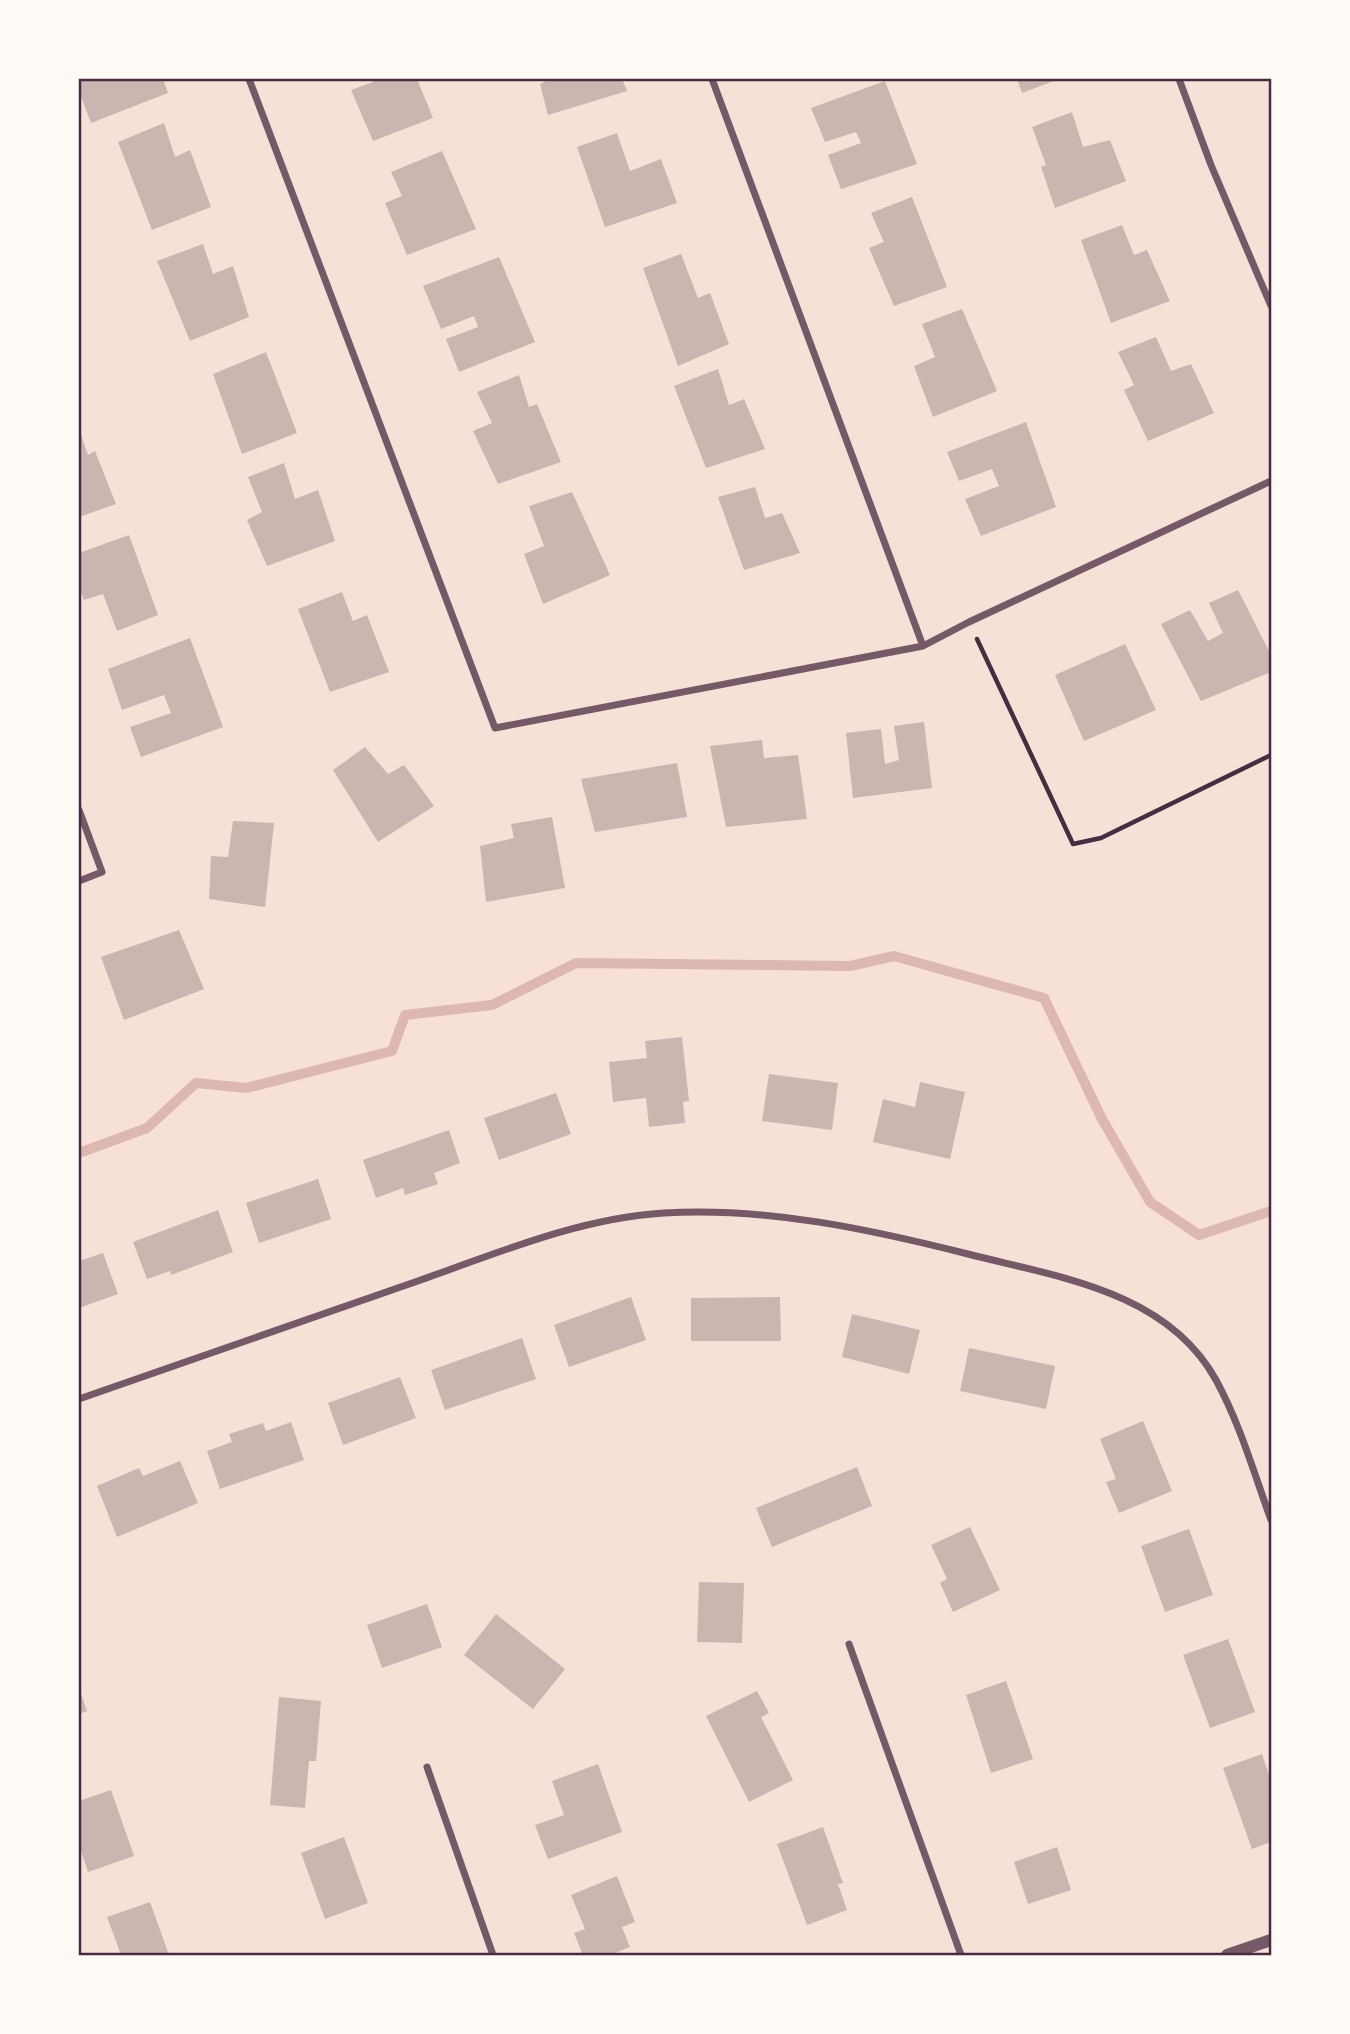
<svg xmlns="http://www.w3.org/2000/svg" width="1350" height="2034" font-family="Inter,sans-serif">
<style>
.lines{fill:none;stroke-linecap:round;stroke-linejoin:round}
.stream{stroke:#dcb8b0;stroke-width:10}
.building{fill:#ccb4b1}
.path{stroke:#4a2c40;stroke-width:4.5}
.minor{stroke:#755966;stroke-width:7}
.tertiary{stroke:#755966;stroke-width:12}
.neatline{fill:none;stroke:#4a2c40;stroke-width:2.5}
</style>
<rect width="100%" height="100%" fill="#f7e1d7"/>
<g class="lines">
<path class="stream" d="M79,1153L147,1128L196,1083L246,1088L392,1051L405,1015L492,1005L576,963L850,966L894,956L1044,998L1102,1119L1150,1202L1199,1235L1271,1211"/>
</g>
<path class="building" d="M79,79H163L168,93L91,123L79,91Z
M372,79H417L433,118L373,141L351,90L373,82Z
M550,79H622L627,91L548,115L540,84Z
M1017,79H1059L1022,93Z
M885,81L917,164L841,189L828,155L861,143L856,132L825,142L811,108Z
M1072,112L1083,147L1110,140L1126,181L1055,208L1041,167L1046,165L1032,127Z
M164,123L175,157L190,150L211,207L152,230L118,142Z
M617,133L630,171L661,159L677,203L605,227L577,147Z
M442,151L476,229L407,255L385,203L402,196L391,172Z
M912,197L947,287L894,306L869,248L884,242L871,213Z
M1122,225L1134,255L1147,250L1170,301L1111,323L1081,240Z
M203,244L213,274L233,266L249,317L190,341L157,261Z
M681,254L698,298L710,293L729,344L678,366L643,268Z
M499,257L535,342L459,372L446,339L478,327L474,316L441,329L423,286Z
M962,309L997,391L933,417L914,366L935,357L922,324Z
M1156,337L1171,371L1191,364L1214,413L1148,441L1124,390L1134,385L1118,352Z
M266,352L297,433L242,454L213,374Z
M718,369L729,405L744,399L765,449L706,468L674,386Z
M519,375L529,407L537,404L561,462L498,484L473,431L492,423L477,392Z
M1026,422L1056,507L981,536L965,499L999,486L992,469L959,481L947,452Z
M79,429L88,455L95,451L116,504L79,517Z
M284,463L295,499L318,490L335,541L267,566L247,520L262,512L248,477Z
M755,487L765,518L782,513L800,553L744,570L718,497Z
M572,492L610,575L543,604L524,554L544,546L529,506Z
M129,535L158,615L117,631L103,594L84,600L79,587V553Z
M1238,590L1271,655V672L1201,701L1161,624L1190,610L1208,641L1223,633L1209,603Z
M342,592L353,621L367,615L389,672L330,692L298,609Z
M190,638L223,727L141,757L130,727L171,713L164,695L122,710L108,669Z
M1125,644L1156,710L1084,741L1055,675Z
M924,722L932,788L853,798L846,733L881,729L885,764L899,760L894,726Z
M762,740L764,758L798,755L807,819L726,827L710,746Z
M365,747L388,774L404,765L434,806L378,842L333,770Z
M677,763L687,817L595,832L581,779Z
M552,817L565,888L486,902L480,846L514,838L511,824Z
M233,821L274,823L265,907L209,899L211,856L228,857Z
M179,930L204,989L124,1020L101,957Z
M682,1037L689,1101L683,1102L685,1123L649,1127L646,1098L613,1102L609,1062L647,1058L645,1041Z
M769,1074L838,1083L832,1130L762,1121Z
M920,1082L965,1092L950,1159L873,1142L883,1099L915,1107Z
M556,1093L571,1134L499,1160L484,1118Z
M449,1130L460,1163L434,1173L438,1184L405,1195L403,1188L376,1198L363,1160Z
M318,1179L331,1219L259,1243L246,1203Z
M218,1210L233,1252L171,1275L170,1271L147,1279L133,1242Z
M103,1253L118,1294L79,1308V1261Z
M631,1297L646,1340L569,1367L554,1325Z
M780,1297L781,1341H691V1298Z
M852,1314L920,1330L909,1374L842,1357Z
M522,1338L536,1379L445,1410L431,1370Z
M969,1348L1055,1366L1046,1409L960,1391Z
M400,1377L416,1418L343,1445L328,1403Z
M1143,1421L1172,1491L1119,1513L1106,1482L1116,1479L1100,1439Z
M291,1422L304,1460L220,1489L207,1451L232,1442L229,1434L263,1423L266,1431Z
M180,1461L198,1503L117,1537L97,1486L139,1468L143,1476Z
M857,1467L872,1506L772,1547L756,1508Z
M970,1527L1000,1590L953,1612L940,1583L947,1579L931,1545Z
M1189,1529L1213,1595L1165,1612L1141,1546Z
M699,1582L744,1583L742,1643L697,1642Z
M427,1604L442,1647L382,1668L367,1625Z
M496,1614L565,1669L533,1709L464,1655Z
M1228,1639L1255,1712L1210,1728L1183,1655Z
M1006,1681L1033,1759L991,1773L966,1695Z
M79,1688L87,1711L79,1714Z
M757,1691L769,1713L761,1717L793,1780L749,1802L706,1716Z
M279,1697L321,1701L316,1761H309L305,1808L270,1805Z
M1262,1754L1271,1781V1842L1252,1849L1223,1768Z
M598,1764L622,1832L548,1859L535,1825L564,1815L552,1781Z
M111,1790L134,1856L88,1872L79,1845V1801Z
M823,1827L843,1883L838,1884L847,1910L807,1925L777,1844Z
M344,1837L368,1903L325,1919L301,1853Z
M1057,1847L1071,1890L1028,1904L1014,1862Z
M617,1876L635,1922L622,1927L630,1947L610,1955H583L574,1933L585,1929L571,1895Z
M150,1902L169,1955H121L107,1917Z"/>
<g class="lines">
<path class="path" d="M977,639L1073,844L1101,838L1271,755"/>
<path class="minor" d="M249,79L495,728L923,646L969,622L1271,481
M712,79L923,646
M1179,79L1211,165L1271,306
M79,810L102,872L79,881
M79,1399C191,1360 303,1321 415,1282C495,1254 579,1218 664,1213C767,1207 869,1229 968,1254C1058,1277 1167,1291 1216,1380C1240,1424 1254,1473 1271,1520
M849,1644L961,1955
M427,1767L493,1955"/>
<path class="tertiary" d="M1227,1955L1271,1940"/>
</g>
<rect width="1350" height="2034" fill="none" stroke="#fffaf5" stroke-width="161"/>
<rect x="80" y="80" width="1190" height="1874" class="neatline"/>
</svg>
